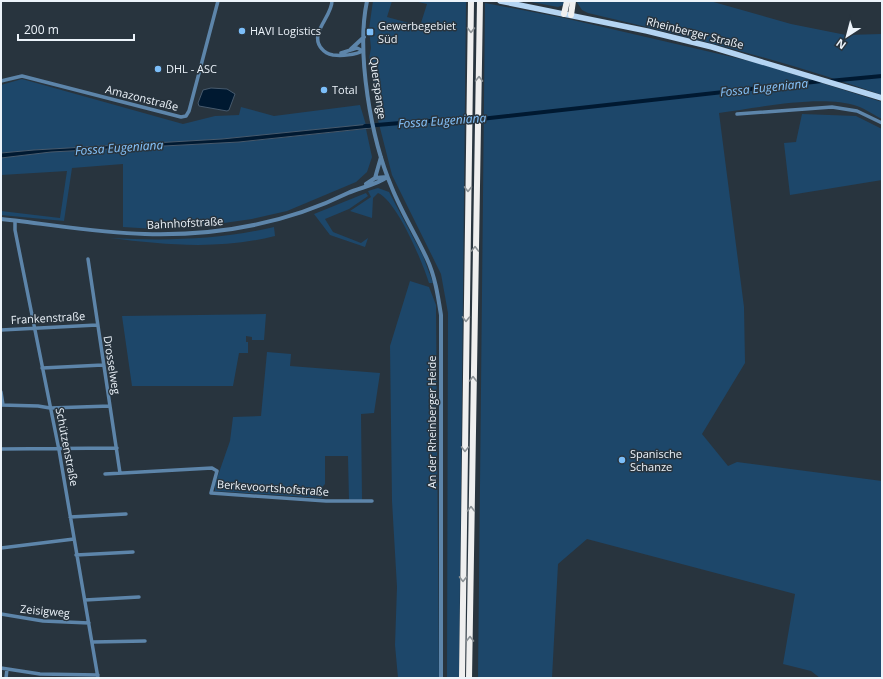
<svg xmlns="http://www.w3.org/2000/svg" width="883" height="679" font-family="'Open Sans',sans-serif">
<style>
.green{fill:#1d476a}
.water{fill:#001931;stroke:#475a6d}
.lines{fill:none;stroke-linecap:round;stroke-linejoin:round}
.canal{stroke:#001931;stroke-width:4}
.minor{stroke:#5d85aa;stroke-width:3.5}
.tertiary{stroke:#5d85aa;stroke-width:4}
.primary{stroke:#b4d4f2;stroke-width:5.5}
.motorway{stroke:#efefef;stroke-width:6}
.oneway{stroke:#8c9296}
.poi-dot{fill:#7cbef9;stroke:#28343e;stroke-width:1.5}
.labels{text-anchor:middle;stroke-width:3;stroke-linejoin:round;paint-order:stroke}
.poi-label{font-size:11px;fill:#ecf3fa;stroke:#28343e;text-anchor:start}
.street-label{font-size:11px;fill:#ecf3fa;stroke:#28343e}
.water-label{font-size:12px;font-style:italic;fill:#87c6ff;stroke:#28343e}
</style>
<rect width="100%" height="100%" fill="#28343e"/>
<path class="green" d="M373,1H392L387,17L420,26L427,4L414,1H466L459,678H447L448,313L441,274L392,175L378,120L369,59L371,48L369,29Z
M526,1H565L563,5L558,7Z
M576,1H710L791,24L846,35L882,34V95C786,61 687,36 588,13L582,10Z
M485,3L564,18L758,63L882,102V119C874,115 866,109 857,106C821,94 757,108 719,113L744,307L745,363L702,434L728,466L737,462L882,481V678H820L811,671L783,664L795,594L587,539L558,564L552,678H478Z
M22,79L183,124L215,116L239,115L241,107L274,116L360,105L366,125L222,139L34,150L1,153V85Z
M802,114L856,116L882,129V180L790,195L784,143L796,142Z
M366,129L372,157L367,172L356,182L287,211L252,219L196,227L155,229L123,227V164L72,168L64,221L1,215V211L60,218L67,171L1,175V158L51,152L239,142Z
M378,188L389,192L423,256L433,283H429C423,263 397,201 378,193L373,198L372,218L350,211L371,197L368,191Z
M366,193L368,196L349,209L325,219L333,232L361,243L368,238L365,247L330,235L314,214Z
M274,227L275,236C219,250 166,245 110,238C166,241 219,240 274,227Z
M410,281L429,287L436,305L439,678H398L395,645L397,587L392,501L390,346Z
M266,314L264,340H252V337L246,336V342H248V353H239L233,386H132L122,316Z
M267,352L291,354L290,366L380,373L374,413L361,414L362,500H349L348,456H325V484L323,486L322,498L215,491V484L230,441L233,417L261,416Z"/>
<path class="water" d="M211,88L227,89L235,94L229,110L227,111L199,106L198,103L203,90Z
M370,124L371,128L239,142L51,152L1,158V153L34,150L222,139Z"/>
<g class="lines">
<path class="canal" d="M829,81L882,76
M365,126L424,121H463L822,81"/>
<path class="minor" d="M332,1C332,17 308,34 322,49C325,53 328,54 333,55C342,56 355,55 363,51
M341,53L357,48L363,51
M1,81L22,76L181,117L186,116L189,111L218,1
M737,114L832,107L857,111L882,123
M15,221V230L59,450L98,678
M88,259L120,473
M1,330L97,325
M42,368L103,365
M1,392L3,405
M1,405L38,406L50,408L110,406
M1,449L117,448
M105,474L212,468L217,471L211,493L326,501H372
M70,517L126,514
M1,548L74,539
M76,555L133,552
M85,600L139,597
M1,614L43,621L89,623
M93,642L145,641
M1,668L40,674L98,675
M6,678L7,669"/>
<path class="tertiary" d="M367,1C356,53 371,139 392,188C402,213 416,235 427,259C435,276 438,296 441,315V678
M351,49L364,37
M375,178L381,157
M366,184L375,178L387,177
M1,219C49,224 97,233 145,234C215,236 285,224 348,193C359,188 379,184 387,177"/>
<path class="primary" d="M500,1L647,31L712,47L882,98"/>
<path class="motorway" d="M564,14L567,1
M571,15L573,1
M462,678L471,1
M469,678L480,1"/>
</g>
<defs><path id="oneway-chevron" d="M-2-3.5L2.5 0L-2 3.5" fill="none" stroke-width="1.6" stroke-linecap="round" stroke-linejoin="round"/></defs>
<g class="oneway">
<use href="#oneway-chevron" transform="translate(471 30) rotate(91)"/>
<use href="#oneway-chevron" transform="translate(479 79) rotate(-89)"/>
<use href="#oneway-chevron" transform="translate(468 189) rotate(91)"/>
<use href="#oneway-chevron" transform="translate(475 249) rotate(-89)"/>
<use href="#oneway-chevron" transform="translate(466 319) rotate(91)"/>
<use href="#oneway-chevron" transform="translate(473 379) rotate(-89)"/>
<use href="#oneway-chevron" transform="translate(465 449) rotate(91)"/>
<use href="#oneway-chevron" transform="translate(471 509) rotate(-89)"/>
<use href="#oneway-chevron" transform="translate(463 579) rotate(91)"/>
<use href="#oneway-chevron" transform="translate(470 639) rotate(-90)"/>
</g>
<g class="poi-dot">
<circle cx="242" cy="31" r="4"/>
<rect x="366" y="28" width="8" height="8" rx="2"/>
<circle cx="158" cy="69" r="4"/>
<circle cx="324" cy="90" r="4"/>
<circle cx="622" cy="460" r="4"/>
</g>
<g class="labels">
<g class="poi-label">
<text x="378" y="30">Gewerbegebiet<tspan x="378" dy="13">Süd</tspan></text>
<text x="250" y="35">HAVI Logistics</text>
<text x="166" y="73">DHL - ASC</text>
<text x="332" y="94">Total</text>
<text x="630" y="458">Spanische<tspan x="630" dy="13">Schanze</tspan></text>
</g>
<g class="street-label">
<text transform="translate(695 33) rotate(14)" y="4">Rheinberger Straße</text>
<text transform="translate(378 88) rotate(82)" y="4">Querspange</text>
<text transform="translate(142 98) rotate(14)" y="4">Amazonstraße</text>
<text transform="translate(185 223) rotate(-3)" y="4">Bahnhofstraße</text>
<text transform="translate(48 318) rotate(-3)" y="4">Frankenstraße</text>
<text transform="translate(112 365) rotate(81)" y="4">Drosselweg</text>
<text transform="translate(432 422) rotate(-90)" y="4">An der Rheinberger Heide</text>
<text transform="translate(67 447) rotate(79)" y="4">Schützenstraße</text>
<text transform="translate(273 488) rotate(4)" y="4">Berkevoortshofstraße</text>
<text transform="translate(45 611) rotate(5)" y="4">Zeisigweg</text>
</g>
<g class="water-label">
<text transform="translate(764 88) rotate(-6)" y="4">Fossa Eugeniana</text>
<text transform="translate(442 121) rotate(-4)" y="4">Fossa Eugeniana</text>
<text transform="translate(119 148) rotate(-4)" y="4">Fossa Eugeniana</text>
</g>
</g>
<rect width="883" height="679" fill="none" stroke="#ecf3fa" stroke-width="4"/>
<g transform="translate(847 36) rotate(216)" stroke="#28343e" stroke-width="3" paint-order="stroke">
<path d="M0-3L7 15L0 10L-7 15Z" fill="#ecf3fa"/>
<text y="-6" font-size="11" font-weight="bold" text-anchor="middle" fill="#ecf3fa">N</text>
</g>
<path d="M18 34v6h116v-6" fill="none" stroke="#ecf3fa" stroke-width="2"/>
<text x="24" y="34" font-size="12" fill="#ecf3fa" stroke="#28343e" stroke-width="3" paint-order="stroke">200 m</text>
</svg>
